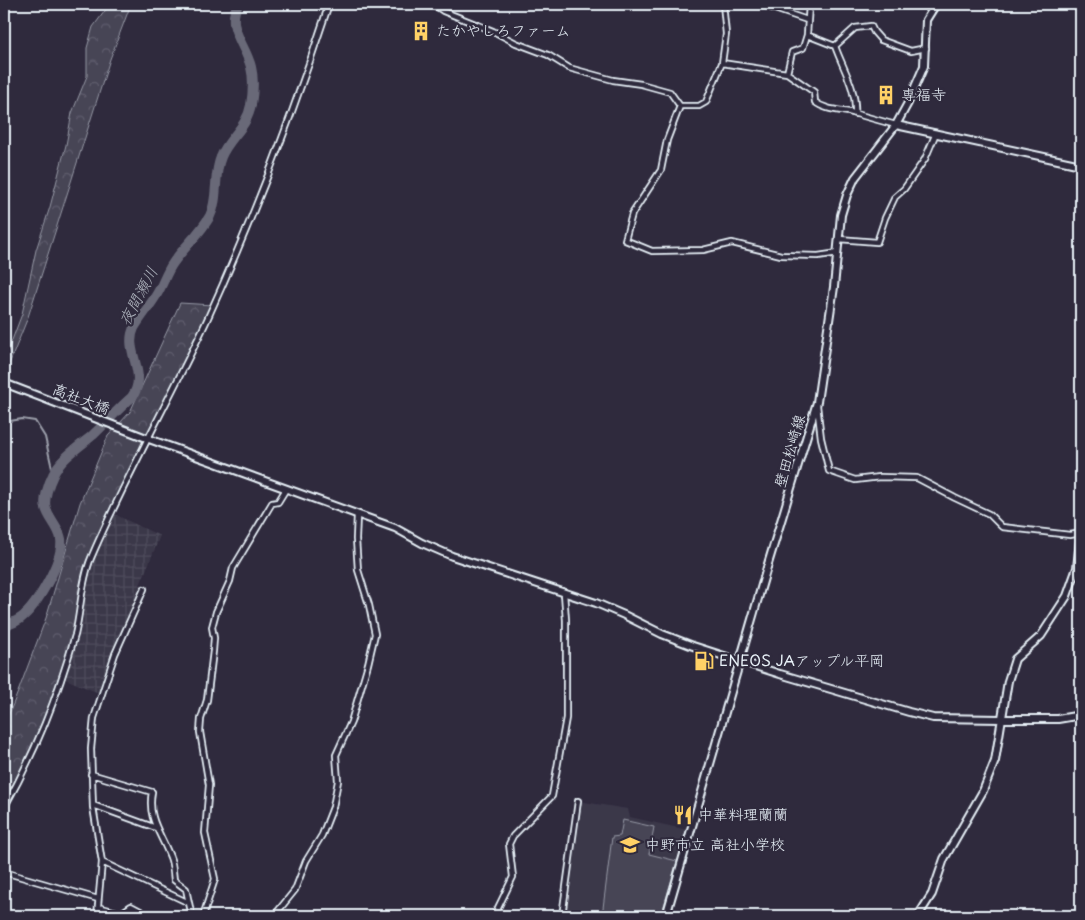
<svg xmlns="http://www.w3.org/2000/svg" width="1085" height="920" font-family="'Playpen Sans','Klee One',sans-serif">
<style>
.built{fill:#3b3749}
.industrial{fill:url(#industrial-grid)}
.forest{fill:url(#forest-crowns);stroke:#979aa6}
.pitch{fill:#464455;stroke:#979aa6}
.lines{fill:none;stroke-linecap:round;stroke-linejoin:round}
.stream{stroke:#9c9fab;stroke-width:2}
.river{stroke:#696978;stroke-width:10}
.street-casing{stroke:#e8f1f8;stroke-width:8}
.secondary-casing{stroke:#e8f1f8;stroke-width:10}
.street{stroke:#2f2a3d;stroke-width:4.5}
.secondary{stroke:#2f2a3d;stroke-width:6}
.labels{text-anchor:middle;stroke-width:4.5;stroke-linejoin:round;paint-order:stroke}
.poi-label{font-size:15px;fill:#e8f1f8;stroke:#2f2a3d;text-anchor:start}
.street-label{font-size:15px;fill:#e8f1f8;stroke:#2f2a3d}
.water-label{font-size:16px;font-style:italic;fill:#afb4be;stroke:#2f2a3d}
</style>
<defs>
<pattern id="industrial-grid" width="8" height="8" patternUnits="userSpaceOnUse" patternTransform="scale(1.25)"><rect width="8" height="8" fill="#3b3749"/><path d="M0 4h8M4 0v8" fill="none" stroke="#4e4b5b"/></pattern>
<pattern id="forest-crowns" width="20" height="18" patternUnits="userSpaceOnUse" patternTransform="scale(1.25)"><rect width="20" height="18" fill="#464455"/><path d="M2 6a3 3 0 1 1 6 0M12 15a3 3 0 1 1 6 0" fill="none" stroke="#615f6e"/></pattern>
</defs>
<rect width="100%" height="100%" fill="#2f2a3d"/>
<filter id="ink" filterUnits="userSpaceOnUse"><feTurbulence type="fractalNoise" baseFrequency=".02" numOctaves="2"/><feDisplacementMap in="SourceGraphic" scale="10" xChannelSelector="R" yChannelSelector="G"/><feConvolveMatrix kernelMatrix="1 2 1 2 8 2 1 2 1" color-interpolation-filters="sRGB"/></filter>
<g filter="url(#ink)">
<path class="built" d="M578,801L628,809L630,817L692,831L666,916H562Z"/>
<path class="industrial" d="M112,513L160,536L140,585L144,589L115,654L101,694L63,678L90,561Z"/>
<path class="forest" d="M110,4H131L110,59L28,317L4,377V361L22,314L36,250L50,207L66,145L72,113L87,76V48L93,27Z
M180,303L213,305L90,561L79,617L47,720L4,808V726L18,692L46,618L80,503L108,436L130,412Z"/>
<path class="pitch" d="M623,820L654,827L649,854L677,861L661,916H602L612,837L620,836Z"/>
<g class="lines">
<path class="stream" d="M4,422L22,419L35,421L45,437L53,473"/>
<path class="river" d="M4,627C9,624 16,622 21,618C37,606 64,559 61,539C59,527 49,519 46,508C43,500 49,483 53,475C60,459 80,446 93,435C106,423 118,409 132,397C149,373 123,351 134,328C141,316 150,306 157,294C163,284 166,273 173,263C184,247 200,234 210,216C219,198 213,175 221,157C229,137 247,128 251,105C253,93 254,79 251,67C246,45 225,27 238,4"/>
<defs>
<path id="street" d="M433,4L443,11L493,31L516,43L548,55L569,68L613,80L641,84L670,92L680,106
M723,4L726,34L722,63L706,102L699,106H680L667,140L661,170L632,214L625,240L652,251L703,250L732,243L781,255L818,256L838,253
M760,4L807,20
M807,35L835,46C843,69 857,89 855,114
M835,46L855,28L871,26L874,32L881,40L911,51L926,48
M722,63L787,73L814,92L815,102C825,110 840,110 853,113C867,117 881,121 896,125
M787,73L792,52L803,48L807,35L809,4
M839,239L877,242L885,218L895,197L904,189L925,159L936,133
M817,405L821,438L829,471L855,480L880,477L917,478L955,498L989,514L1002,527L1070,535L1081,533
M91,774L152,792C147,819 161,833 170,857C173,864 173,873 174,880L186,889L189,903
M93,805L156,828
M4,808C36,751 57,698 75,635C81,610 81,582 91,558C125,478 169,401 206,322C253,219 294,112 329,4
M102,862L189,903L192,916
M4,872L98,899
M98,907L121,913
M97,916L102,862L93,807L91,749L94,718L115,654L144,589
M120,916L121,913L131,906L150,916
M203,916L215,879L205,833L209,785L200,732L201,719L207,700L213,651L214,638L212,627L216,612L230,581L233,568L272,503L278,502L286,489
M274,916L295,890L306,861L322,835L333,807L338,781L336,755L351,722L368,664L375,634L369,605L358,570L356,539L357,515
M494,916L513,877L509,844L513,836L552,796L566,718V620L564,593
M562,916L578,801"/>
<path id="secondary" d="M896,125L1081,165
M4,383L149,439L395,528L422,543L452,556L596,603L624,615L662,634L693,646L780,674L909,712L933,718L1001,719H1058L1081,715
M666,916L768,564L817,402L834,287L841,215L847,195L855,178L896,125L908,103L924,66L926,20L936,4
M918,916L932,894L944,859L983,791L995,761L1008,681L1015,659L1041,636L1067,596L1077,568L1081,531"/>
</defs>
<use href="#street" class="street-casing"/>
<use href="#secondary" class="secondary-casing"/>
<use href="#street" class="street"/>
<use href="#secondary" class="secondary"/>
</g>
</g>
<defs>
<symbol id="building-bare" viewBox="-9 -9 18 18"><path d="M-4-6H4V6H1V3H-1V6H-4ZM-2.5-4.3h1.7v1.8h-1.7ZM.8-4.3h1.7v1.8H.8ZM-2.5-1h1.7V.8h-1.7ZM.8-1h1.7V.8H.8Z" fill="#ffd166" stroke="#2f2a3d" stroke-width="2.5" paint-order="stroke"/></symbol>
<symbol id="fuel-bare" viewBox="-9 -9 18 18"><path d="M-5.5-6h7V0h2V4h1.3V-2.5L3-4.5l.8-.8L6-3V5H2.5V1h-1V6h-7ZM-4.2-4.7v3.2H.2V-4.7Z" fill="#ffd166" stroke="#2f2a3d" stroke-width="2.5" paint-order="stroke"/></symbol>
<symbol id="restaurant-bare" viewBox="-9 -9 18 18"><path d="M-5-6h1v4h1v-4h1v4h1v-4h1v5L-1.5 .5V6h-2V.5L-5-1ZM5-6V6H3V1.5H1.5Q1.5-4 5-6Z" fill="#ffd166" stroke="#2f2a3d" stroke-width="2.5" paint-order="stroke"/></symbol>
<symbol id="school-bare" viewBox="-9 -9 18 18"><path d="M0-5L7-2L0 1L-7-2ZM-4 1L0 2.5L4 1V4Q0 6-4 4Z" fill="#ffd166" stroke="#2f2a3d" stroke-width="2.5" paint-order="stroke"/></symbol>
</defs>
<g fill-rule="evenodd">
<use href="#building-bare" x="407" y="17" width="28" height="28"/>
<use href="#building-bare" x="872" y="81" width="28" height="28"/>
<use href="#fuel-bare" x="690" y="647" width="28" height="28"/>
<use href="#restaurant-bare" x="669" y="801" width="28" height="28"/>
<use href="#school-bare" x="616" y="831" width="28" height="28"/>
</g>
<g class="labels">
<g class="poi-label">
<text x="436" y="36">たかやしろファーム</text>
<text x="901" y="100">専福寺</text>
<text x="719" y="666">ENEOS JAアップル平岡</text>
<text x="698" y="820">中華料理蘭蘭</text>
<text x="645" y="850">中野市立 高社小学校</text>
</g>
<g class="street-label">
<text transform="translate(81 399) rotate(21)" y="5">高社大橋</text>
<text transform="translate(790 451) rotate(-74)" y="5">壁田松崎線</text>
</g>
<g class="water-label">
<text transform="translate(138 296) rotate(-62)" y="6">夜間瀬川</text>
</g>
</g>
<rect width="1085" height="920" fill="none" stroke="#2f2a3d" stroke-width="20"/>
<rect x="10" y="10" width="1065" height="900" fill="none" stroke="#e8f1f8" stroke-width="2" filter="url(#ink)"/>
</svg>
